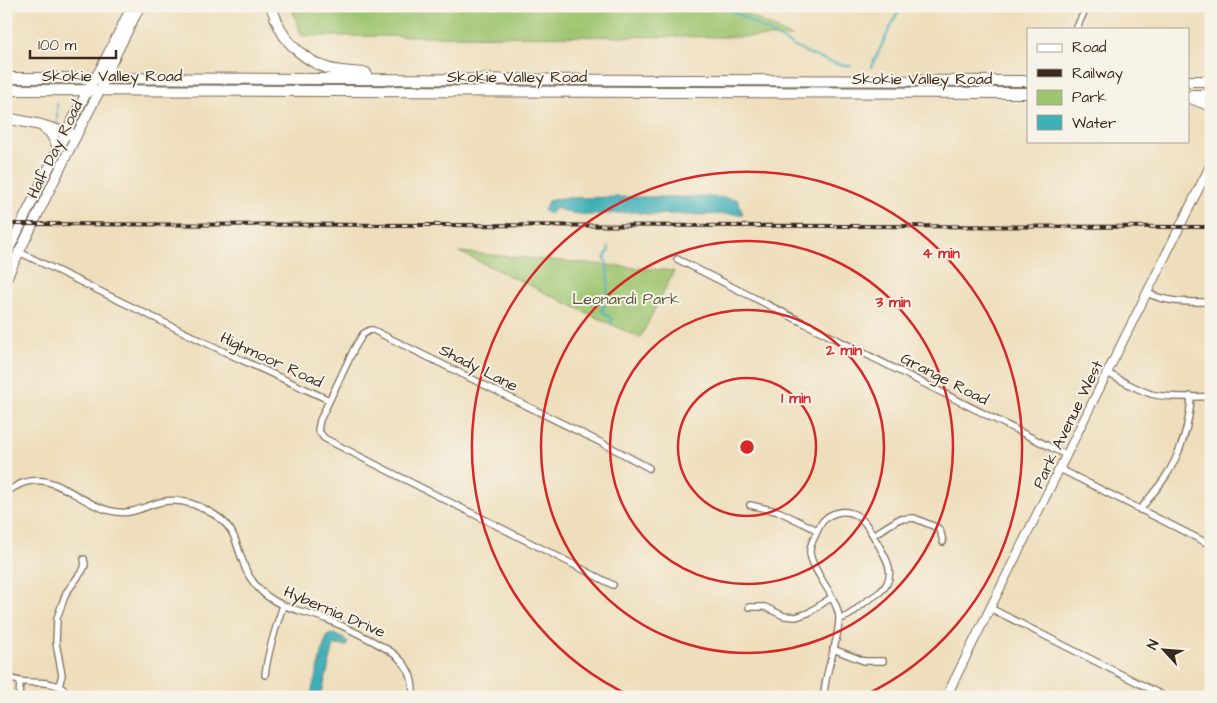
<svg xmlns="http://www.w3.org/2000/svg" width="1217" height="703" font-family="'Architects Daughter',sans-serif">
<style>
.green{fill:#9ec570;stroke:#6c7847}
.water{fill:#3eafb7;stroke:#3c6c6a}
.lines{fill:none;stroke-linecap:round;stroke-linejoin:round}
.stream{stroke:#3eafb7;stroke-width:2}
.street-casing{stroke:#7a6955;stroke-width:8}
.secondary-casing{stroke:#7a6955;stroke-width:10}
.primary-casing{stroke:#7a6955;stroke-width:11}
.highway-casing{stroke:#7a6955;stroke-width:12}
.street{stroke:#fff;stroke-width:5.5}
.secondary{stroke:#fff;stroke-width:8}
.primary{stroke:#fff;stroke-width:9}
.highway{stroke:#fff;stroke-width:10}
.rail-casing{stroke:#3b2a1e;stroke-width:4}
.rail{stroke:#f7f3e8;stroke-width:2;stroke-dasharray:5.5;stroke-linecap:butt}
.ring{fill:none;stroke:#d62828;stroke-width:2.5}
.labels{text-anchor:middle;stroke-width:4;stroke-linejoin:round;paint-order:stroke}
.street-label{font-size:16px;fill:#3b2a1e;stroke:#f7f3e8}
.park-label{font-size:16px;fill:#595837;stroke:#f7f3e8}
.centre{fill:#d62828;stroke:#f7f3e8;stroke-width:2.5}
.ring-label{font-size:15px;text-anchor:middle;font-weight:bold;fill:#d62828;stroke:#f7f3e8;stroke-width:4;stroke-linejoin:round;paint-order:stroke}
</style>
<rect width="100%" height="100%" fill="#f7f3e8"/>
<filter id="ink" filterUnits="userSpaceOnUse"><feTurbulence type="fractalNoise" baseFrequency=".02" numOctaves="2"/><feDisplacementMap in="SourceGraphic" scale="10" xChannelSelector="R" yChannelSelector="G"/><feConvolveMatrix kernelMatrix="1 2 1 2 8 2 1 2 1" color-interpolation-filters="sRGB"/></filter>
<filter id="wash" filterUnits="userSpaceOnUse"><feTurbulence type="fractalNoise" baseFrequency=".0096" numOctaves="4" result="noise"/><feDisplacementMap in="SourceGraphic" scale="20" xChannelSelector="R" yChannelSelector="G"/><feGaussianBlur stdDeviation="1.12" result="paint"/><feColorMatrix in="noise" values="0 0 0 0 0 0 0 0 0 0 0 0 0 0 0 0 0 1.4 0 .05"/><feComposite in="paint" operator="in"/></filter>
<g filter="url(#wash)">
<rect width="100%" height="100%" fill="#eedebc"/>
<path class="green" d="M291,6H731L792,37L302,36Z
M459,252L674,271L640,338Z"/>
<path class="water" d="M620,197H715L737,199L743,214H730L690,215L674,214L651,215L634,212L589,215L571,213L555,208L550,214L544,211L548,201L561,198Z
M334,634L348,641L347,646L334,645L323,689L319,697H310L324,645L328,635Z"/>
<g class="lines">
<path class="stream" d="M723,6C758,24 791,49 828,61C836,64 844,65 851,66
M871,67L901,6
M57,102V125
M609,247L608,253L606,254V257L604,258L606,261C609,279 610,293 602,310L603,312L612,319L611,324"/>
</g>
</g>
<g filter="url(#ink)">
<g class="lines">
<defs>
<path id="street" d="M1076,29L1087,6
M17,251L231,355L329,400
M677,259L1066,455
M1147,293C1169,303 1186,302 1211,302
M1107,373C1121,380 1136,389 1151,394C1169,399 1192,396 1211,397
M1060,469L1211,545
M6,493C48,458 77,507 117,512C131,514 142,508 154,504C175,496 196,503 215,515C235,528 235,541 243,562C246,573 253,583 261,591C280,609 302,610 326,619C348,628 370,639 390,651C407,663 414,676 413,697
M750,505L780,512L817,530
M1140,510C1148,499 1157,489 1164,479C1180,456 1190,424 1191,396
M873,535L899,519L914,518L938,528L941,533L943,542
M613,585C517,535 420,488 324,438L318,430L320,420L354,349L363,334L370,330H373L612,448L649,468
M749,607H765L784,616L796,617L808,613L832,597
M990,608L1166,697
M833,649L864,661H883
M265,675C268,651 275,629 283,606
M6,676C24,687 43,678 60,687C64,689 68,693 72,697
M59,686L62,675L56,643L57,618L66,593L83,570L85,565L84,559
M19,697L20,682
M824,697C824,670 839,645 839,618C839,610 835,604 832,597C826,585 810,564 810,552C810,547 812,542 814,538C817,532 819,526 823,521C830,513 842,510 851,513C865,517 871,533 878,544C888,560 897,577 880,592C875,596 869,599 864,603C856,609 849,618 839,619"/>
<path id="secondary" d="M946,697L1211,164"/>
<path id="primary" d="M6,255L66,133L88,90L101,68L132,6
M6,279L76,136L100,90L108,70L140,6"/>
<path id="highway" d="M271,6C274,13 276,21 280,28C288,46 309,62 327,68C339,72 353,72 366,73
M6,78L1028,81
M1188,81H1211
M6,90L1028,93
M1192,95H1211
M1188,97L1211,106
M6,118L41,125L76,136
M44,128L50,132L59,148"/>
</defs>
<use href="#street" class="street-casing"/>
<use href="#secondary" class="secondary-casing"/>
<use href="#primary" class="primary-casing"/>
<use href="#highway" class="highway-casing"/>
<use href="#street" class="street"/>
<use href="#secondary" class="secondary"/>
<use href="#primary" class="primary"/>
<use href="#highway" class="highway"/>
<defs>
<path id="rail" d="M6,224L1211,227"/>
</defs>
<use href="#rail" class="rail-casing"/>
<use href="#rail" class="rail"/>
</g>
</g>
<g class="ring">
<circle cx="747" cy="447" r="69"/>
<circle cx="747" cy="447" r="137"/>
<circle cx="747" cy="447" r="206"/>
<path d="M631 696A275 275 0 1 1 863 696"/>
</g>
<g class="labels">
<g class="street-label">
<text x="112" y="81">Skokie Valley Road</text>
<text x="517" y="82">Skokie Valley Road</text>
<text x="922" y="84">Skokie Valley Road</text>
<text transform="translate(54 149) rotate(-64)" y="6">Half Day Road</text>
<text transform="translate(272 359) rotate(25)" y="6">Highmoor Road</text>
<text transform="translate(479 367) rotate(27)" y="6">Shady Lane</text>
<text transform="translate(945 378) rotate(27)" y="6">Grange Road</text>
<text transform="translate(1067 424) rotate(-64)" y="6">Park Avenue West</text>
<text transform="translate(335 611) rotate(23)" y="6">Hybernia Drive</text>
</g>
<g class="park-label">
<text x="626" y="304">Leonardi Park</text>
</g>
</g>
<circle cx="747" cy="447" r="8" class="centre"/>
<g class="ring-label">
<text x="941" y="258">4 min</text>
<text x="893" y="307">3 min</text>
<text x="844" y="355">2 min</text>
<text x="796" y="403">1 min</text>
</g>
<rect width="1217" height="703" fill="none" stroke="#f7f3e8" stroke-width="25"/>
<rect x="1027" y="28" width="162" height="115" fill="#f7f3e8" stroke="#aca397"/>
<rect x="1037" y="44" width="25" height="8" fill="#ffffff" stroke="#aca397"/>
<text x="1072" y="52" font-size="15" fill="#3b2a1e">Road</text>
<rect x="1037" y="69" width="25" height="8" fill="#3b2a1e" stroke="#aca397"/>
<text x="1072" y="78" font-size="15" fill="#3b2a1e">Railway</text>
<rect x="1037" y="90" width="25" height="15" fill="#9ec570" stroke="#aca397"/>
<text x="1072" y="102" font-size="15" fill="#3b2a1e">Park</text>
<rect x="1037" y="115" width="25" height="15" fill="#3eafb7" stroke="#aca397"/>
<text x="1072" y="128" font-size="15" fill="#3b2a1e">Water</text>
<g transform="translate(1164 650) rotate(296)" stroke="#f7f3e8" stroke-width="4" paint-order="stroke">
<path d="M0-4L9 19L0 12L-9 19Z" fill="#3b2a1e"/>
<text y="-8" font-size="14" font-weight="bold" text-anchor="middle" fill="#3b2a1e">N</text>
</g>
<path d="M30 50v8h86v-8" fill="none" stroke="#3b2a1e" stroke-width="2.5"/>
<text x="38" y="50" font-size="15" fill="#3b2a1e" stroke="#f7f3e8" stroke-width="4" paint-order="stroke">100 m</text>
</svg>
